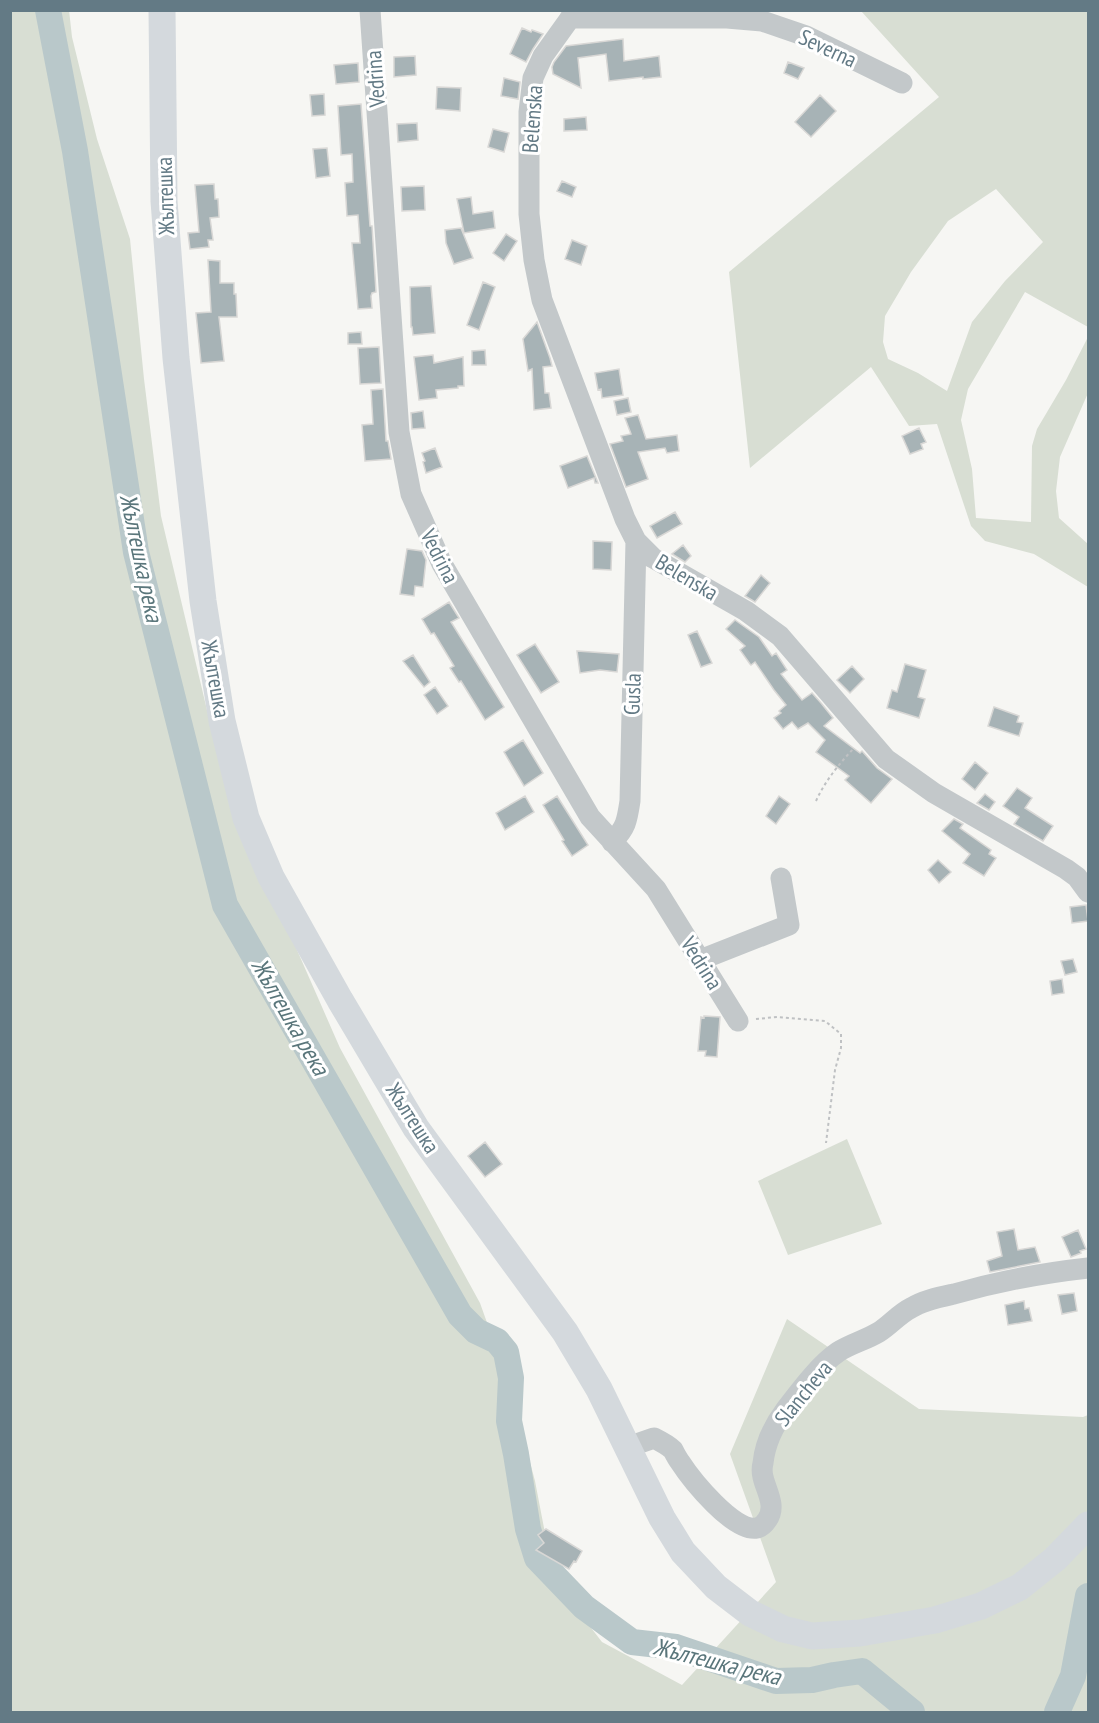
<svg xmlns="http://www.w3.org/2000/svg" width="1099" height="1723" font-family="'PT Sans Narrow',sans-serif">
<style>
.green{fill:#d8ded3;fill-rule:evenodd}
.lines{fill:none;stroke-linecap:round;stroke-linejoin:round}
.river{stroke:#b9c8ca;stroke-width:26}
.building{fill:#a7b3b6;stroke:#d8d7d5;stroke-width:1.5}
.path{stroke:#bfc1c3;stroke-width:2;stroke-dasharray:3 3;stroke-linecap:butt}
.minor{stroke:#c3c8ca;stroke-width:21}
.major{stroke:#d4d9dd;stroke-width:27}
.labels{text-anchor:middle;stroke-width:6;stroke-linejoin:round;paint-order:stroke}
.street-label{font-size:22px;fill:#637a85;stroke:#fff}
.water-label{font-size:24px;font-style:italic;fill:#5a767b;stroke:#fff}
</style>
<rect width="100%" height="100%" fill="#f6f6f3"/>
<path class="green" d="M69,10L72,37L97,139L130,239L144,379L161,516L225,786L340,1048L480,1303L510,1387L535,1481L554,1580L602,1642L682,1685L776,1582L730,1454L787,1319L919,1409L1083,1417L1088,1415V1712H11L10,11Z
M861,11H1088V327L1025,292L968,389L961,420L972,469L976,518L1031,522L1032,446L1037,429L1066,380L1088,337V393L1060,457L1056,491L1059,518L1088,544V587L1034,554L985,541L971,526L937,424L909,426L871,367L750,468L729,272L939,97ZM996,189L1043,242L1005,281L972,322L947,391L918,373L888,359L883,342L885,316L911,272L948,221Z
M847,1139L882,1224L788,1255L758,1181Z"/>
<g class="lines">
<path class="river" d="M48,10L75,151L136,552L225,905L460,1315L476,1331L497,1341L506,1352L511,1378L509,1421L516,1454L528,1529L537,1558L584,1607L632,1642L676,1647L776,1681L812,1680L834,1675L862,1671L912,1712
M1057,1712L1073,1676L1088,1596"/>
</g>
<path class="building" d="M522,28L531,32L532,30L543,34L533,49L526,62L510,54Z
M623,39L624,61L659,56L661,77L643,79V77L609,81L606,54L578,58L581,88L553,74L552,67L554,62L566,46Z
M415,56L416,75L394,77V57Z
M788,62L804,68L798,79L784,73Z
M358,63L359,82L336,84L334,65Z
M504,78L520,82L518,99L501,96Z
M437,87L461,88L460,111L436,109Z
M324,94L325,115L312,116L310,95Z
M820,95L836,111L811,137L795,122Z
M361,104L370,226H372L376,292L372,293L371,296L372,308L358,309L352,243H360L359,228L358,215L347,216L345,183L353,182L352,154L341,155L338,106Z
M586,117L587,130L564,131V119Z
M417,123L418,140L398,142L397,124Z
M493,129L509,133L504,152L488,147Z
M327,148L330,176L316,178L313,149Z
M562,181L576,187L572,197L557,191Z
M214,184L215,199H218L219,217L210,218L213,240H208L209,247L190,249L188,233L199,232L195,185Z
M424,186L425,210L402,211L401,187Z
M471,197L473,214L493,211L495,228L464,233L457,199Z
M461,228L473,258L454,264L446,243L445,230Z
M506,234L517,241L504,261L493,253Z
M572,240L587,246L581,265L565,259Z
M208,260L220,261V283H234V294H236L237,317H219L224,361L201,363L196,313L211,312Z
M483,282L495,287L479,330L467,325Z
M431,286L435,333L413,335L412,327H411L410,287Z
M537,322L550,358L552,366L543,367L545,393H549L551,408L534,410L532,369L528,371L523,339Z
M361,332L362,344H348V333Z
M379,347L381,383L360,384L358,348Z
M485,350L486,365H472V351Z
M433,355L434,363L463,357L464,386H458V388L436,390L437,398L419,400L414,357Z
M619,369L623,395L602,398L601,389L598,390L595,373Z
M383,389L386,441H388L391,459L365,461L362,425L373,424L371,390Z
M628,398L631,412L617,415L614,401Z
M423,411L425,428L412,429L411,413Z
M638,415L646,439L677,435L679,451L667,453L665,448L638,452L648,479L626,487L610,444L623,441L621,436L631,434L625,418Z
M919,428L926,442L921,444L923,449L910,454L902,436Z
M435,448L442,467L426,473L423,462L425,461L422,453Z
M587,456L598,483H595L594,478L568,488L560,466Z
M675,512L682,524L657,538L650,526Z
M593,541L612,542L611,570L593,569Z
M683,545L691,556L685,562L672,554Z
M407,549L422,551L426,560L423,587L415,586L414,596L400,594Z
M761,575L770,583L755,602L745,596Z
M449,602L459,618L451,622L504,707L485,720L461,681L459,682L450,668L454,666L434,633L431,634L422,619Z
M735,620L759,637L772,656L776,653L787,670L781,674L802,700L812,693L821,703L833,718L824,726L860,753L862,751L877,768L892,779L871,803L845,780L849,776L816,752L825,740L808,723L798,729L792,722L783,729L774,718L781,713L779,711L786,705L774,690L755,662L751,665L750,664L740,650L745,646L726,629Z
M697,631L712,663L701,667L688,635Z
M535,644L559,682L541,693L517,655Z
M577,651L619,654L617,672L600,670L580,673Z
M413,655L430,682L424,687L403,661Z
M905,664L926,670L918,697L925,699L919,718L887,708L892,690L897,692Z
M852,666L864,679L850,693L837,680Z
M435,687L448,706L437,714L424,695Z
M994,707L1019,716L1017,722L1023,723L1019,736L988,726Z
M523,740L543,773L524,786L504,752Z
M975,762L988,773L975,790L962,779Z
M1017,788L1032,798L1025,808L1053,826L1043,841L1014,824L1019,817L1003,806Z
M985,794L995,802L989,810L977,803Z
M525,796L534,812L505,830L496,813Z
M557,796L588,845L572,856L562,841L564,840L543,805Z
M779,796L790,804L776,824L766,816Z
M954,819L963,824L960,828L991,850L989,854L996,858L984,876L963,863L970,854L942,831Z
M938,860L951,872L939,883L928,870Z
M1086,905L1088,921L1072,923L1070,907Z
M1073,959L1077,972L1065,975L1061,961Z
M1062,979L1064,993L1052,995L1050,981Z
M704,1016L720,1017L717,1057L705,1056L706,1051H698L701,1017L704,1018Z
M485,1142L502,1164L485,1177L468,1156Z
M1014,1229L1018,1250L1035,1247L1040,1262L990,1272L987,1261L1002,1256L997,1232Z
M1078,1230L1086,1249L1080,1251L1081,1253L1071,1257L1062,1237Z
M1074,1293L1077,1311L1062,1314L1058,1295Z
M1024,1301L1025,1309L1029,1308L1032,1321L1008,1325L1005,1305Z
M546,1529L582,1551L576,1562L574,1561L569,1569L536,1550L544,1543L538,1535Z"/>
<g class="lines">
<path class="path" d="M816,801C825,781 839,764 854,748
M756,1019L777,1017L825,1021L841,1034V1048L835,1070L826,1143"/>
<path class="minor" d="M370,10L399,432L411,494L442,564L590,817L656,889L738,1021
M576,10L543,56L533,78L529,112V214L534,260L542,300L625,519L636,541L653,558L746,611L780,636L886,759L934,793L1066,869L1077,877L1088,892
M570,18H727L762,21L806,36L902,83
M612,842C626,828 627,821 630,801L636,541
M700,960L789,925L781,878
M628,1447L654,1438C660,1441 668,1445 673,1450C675,1454 677,1458 680,1462C691,1479 734,1533 757,1528C761,1527 765,1523 767,1520C777,1506 766,1491 763,1477C762,1473 762,1467 763,1463C765,1444 774,1425 786,1409C800,1391 819,1365 838,1352C850,1344 866,1340 879,1332C890,1325 899,1314 911,1308C924,1300 940,1297 954,1294C999,1281 1043,1273 1088,1268"/>
<path class="major" d="M162,10L164,201L176,358L203,601L222,721L246,818L271,877L340,1000L416,1128L565,1332L599,1389L662,1518L683,1552L716,1587L750,1613L783,1629L812,1636L860,1633L935,1620L981,1606L1020,1587L1055,1559L1088,1525"/>
</g>
<g class="labels">
<g class="street-label">
<text transform="translate(828 48) rotate(25)" y="8">Severna</text>
<text transform="translate(375 79) rotate(-94)" y="8">Vedrina</text>
<text transform="translate(532 119) rotate(-86)" y="8">Belenska</text>
<text transform="translate(165 196) rotate(-92)" y="8">Жълтешка</text>
<text transform="translate(440 556) rotate(63)" y="8">Vedrina</text>
<text transform="translate(687 577) rotate(31)" y="8">Belenska</text>
<text transform="translate(216 679) rotate(80)" y="8">Жълтешка</text>
<text transform="translate(632 694) rotate(-88)" y="8">Gusla</text>
<text transform="translate(702 963) rotate(58)" y="8">Vedrina</text>
<text transform="translate(413 1118) rotate(57)" y="8">Жълтешка</text>
<text transform="translate(803 1393) rotate(-51)" y="8">Slancheva</text>
</g>
<g class="water-label">
<text transform="translate(141 558) rotate(78)" y="8">Жълтешка река</text>
<text transform="translate(290 1017) rotate(60)" y="8">Жълтешка река</text>
<text transform="translate(717 1662) rotate(14)" y="8">Жълтешка река</text>
</g>
</g>
<rect width="1099" height="1723" fill="none" stroke="#637a85" stroke-width="24"/>
</svg>
